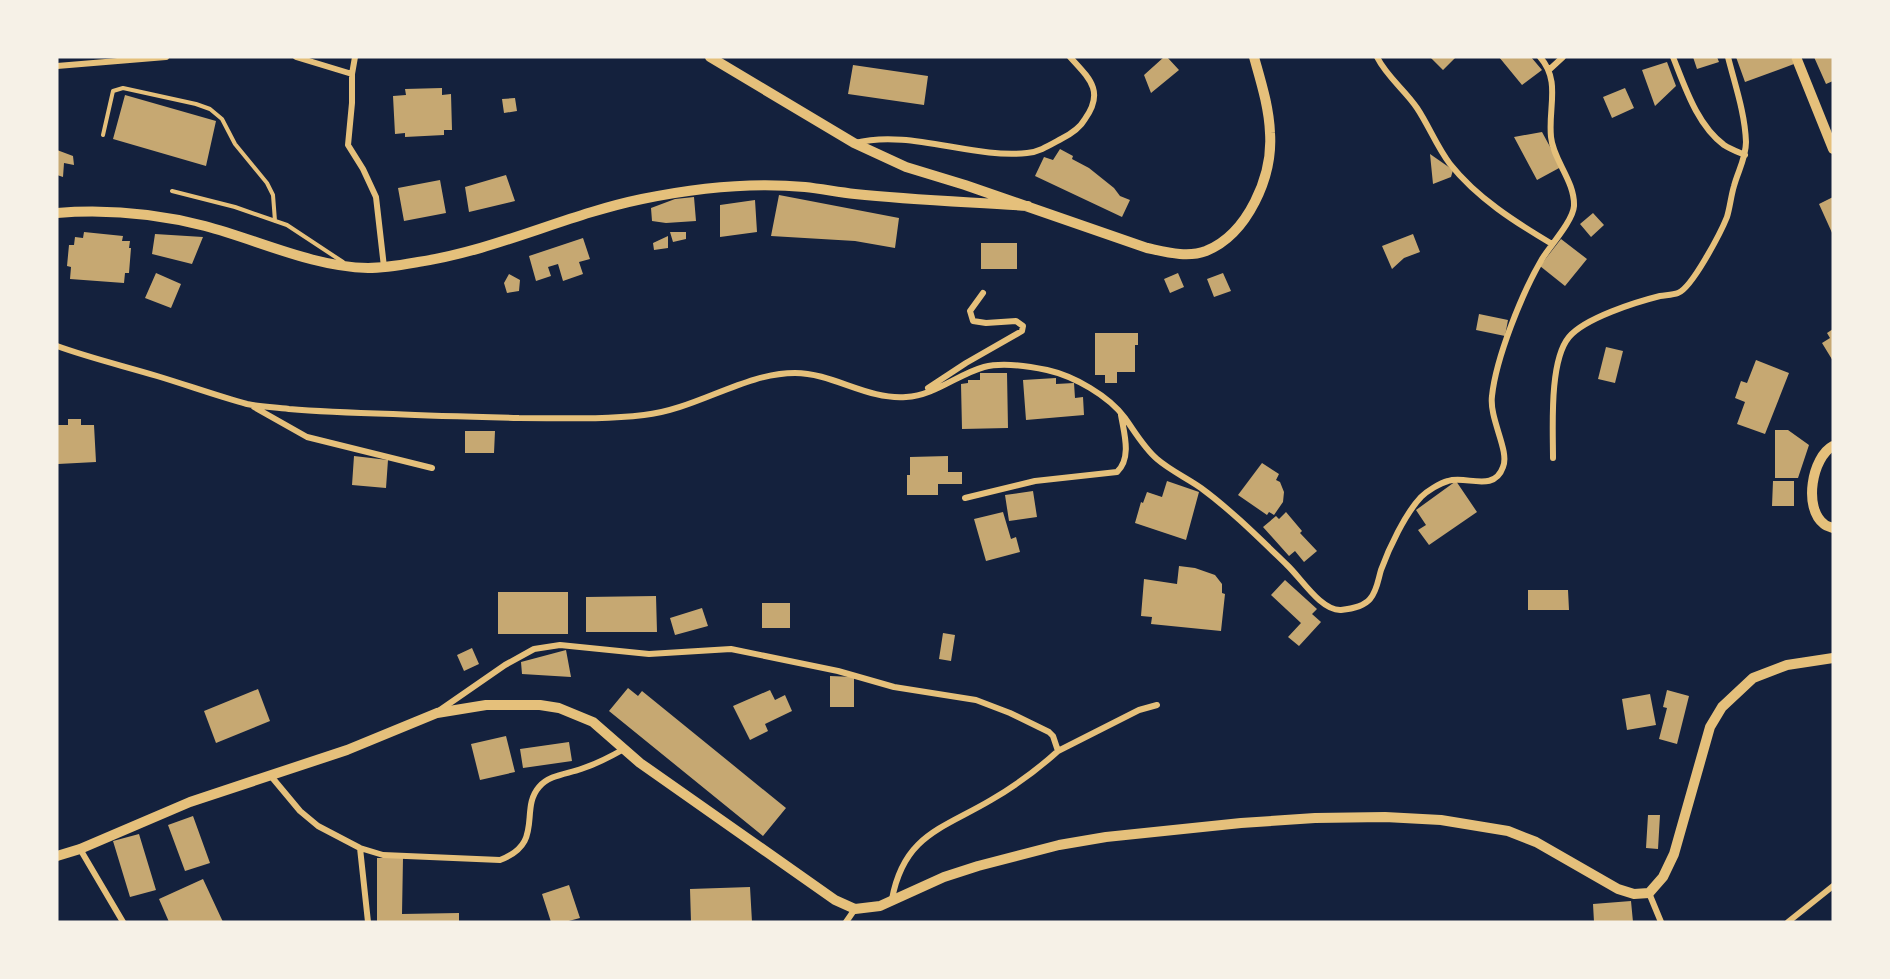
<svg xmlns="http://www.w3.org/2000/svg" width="1890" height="979" font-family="Spectral,serif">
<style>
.building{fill:#c6a872}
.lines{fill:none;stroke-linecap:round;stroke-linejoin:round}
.service{stroke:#e5c07b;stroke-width:4}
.minor{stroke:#e5c07b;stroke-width:6}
.tertiary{stroke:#e5c07b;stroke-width:10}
</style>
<rect width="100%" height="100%" fill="#14213d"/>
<path class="building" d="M1164,57H1167L1179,70L1151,93L1144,75Z
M1430,57H1456L1443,70Z
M1499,57H1531L1542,70L1522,85Z
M1693,57H1717L1719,62L1697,69Z
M1736,57H1791L1794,64L1745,82Z
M1814,57H1833V81L1826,84Z
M1667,62L1676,86L1655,106L1642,70Z
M853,65L928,76L924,105L848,94Z
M442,88V95L451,94L452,130H444V135L405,137V133L395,134L393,96L406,95L405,89Z
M1625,88L1634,108L1612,118L1603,97Z
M125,95L216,121L206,166L113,139Z
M515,98L517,111L504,113L502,99Z
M1542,132L1561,167L1537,180L1514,137Z
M1060,149L1073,156L1072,159L1089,168L1114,188L1120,196L1130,200L1122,217L1035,176L1044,157L1053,160Z
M57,150L73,156L74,165L64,163L63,177L57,175Z
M1430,154L1453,170L1451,177L1433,184Z
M506,175L515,201L469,212L465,187Z
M440,180L446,213L404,221L398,188Z
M779,195L899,218L895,248L855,241L771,236Z
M694,197L696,221L666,223L652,221L651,208L675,199Z
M1833,197V235L1819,204Z
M755,200L757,232L720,237V205Z
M1593,213L1604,225L1591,237L1580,224Z
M84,232L123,236L122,241H130L129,248H131L129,273H125L124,283L70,279L71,267L67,266L69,245H74L75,237L83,238Z
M670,232H686V239L673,242Z
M155,234L203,237L192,264L152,254Z
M1413,234L1420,252L1404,258L1392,269L1382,246Z
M668,236V248L654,250L653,243Z
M583,238L590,259L579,262L583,274L563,281L558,264L548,267L551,276L536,281L529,256Z
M1561,239L1587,259L1565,286L1540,266Z
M981,243H1017V269H981Z
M156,273L181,284L171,308L145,298Z
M1178,273L1184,287L1170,293L1164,279Z
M1223,273L1231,291L1214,297L1207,279Z
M509,274L520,280L519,291L507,293L504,283Z
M1479,314L1508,320L1505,336L1476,330Z
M1833,329V361L1822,343L1830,338L1827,333Z
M1095,333H1138V345H1135V372H1117V383H1105V375H1095Z
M1606,347L1623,351L1615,383L1598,379Z
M1756,360L1789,373L1765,434L1737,424L1745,402L1735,398L1741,381L1747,383Z
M980,373H1007L1008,428L962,429L961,384L968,383V380H980Z
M1056,378V384L1074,383L1075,398L1083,397L1084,415L1026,420L1023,380Z
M68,419H81V425H94L96,462L58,464L57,425H68Z
M1775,430H1788L1809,445L1798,478H1775Z
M465,431H495L494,453H465Z
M354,456L388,460L386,488L352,485Z
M948,456V472H962V484H938V495H907V475H910V457Z
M1262,463L1279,474L1276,480L1280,482L1284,492L1283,502L1274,515L1269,512L1267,515L1238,495Z
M1167,481L1199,492L1186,540L1135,523L1141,502L1143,503L1147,492L1162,497Z
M1456,481L1477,512L1429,545L1418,530L1426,525L1416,510Z
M1773,481H1794V506H1772Z
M1033,491L1037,517L1009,521L1005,495Z
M1003,512L1011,539L1016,537L1020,552L986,561L974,519Z
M1286,512L1302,531L1300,533L1317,551L1304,562L1295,551L1289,556L1263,527L1276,516L1279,519Z
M1179,566L1195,568L1215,575L1222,584V593L1225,594L1221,631L1151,624L1152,617L1141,616L1144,579L1177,584Z
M1285,580L1317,609L1312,614L1321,622L1299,646L1288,637L1301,623L1271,595Z
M1528,590H1568L1569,610H1528Z
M498,592H568V634H498Z
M656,596L657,632H586V597Z
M762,603H790V628H762Z
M702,608L708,626L675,635L670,618Z
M943,633L955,635L951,661L939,659Z
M472,648L479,664L464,671L457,655Z
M566,650L571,677L522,674L521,662Z
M830,676L854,677V707H830Z
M628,688L638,696L642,691L786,808L763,836L609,711Z
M258,689L270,721L216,743L204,711Z
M770,690L775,700L785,695L792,711L765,724L768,731L750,740L733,706Z
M1667,690L1689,696L1677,744L1659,739L1667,708L1663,707Z
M1650,694L1656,725L1627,730L1622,699Z
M506,736L515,772L480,780L471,744Z
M569,742L572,761L523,768L520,749Z
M1648,815H1660L1658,849L1646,848Z
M193,816L210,863L185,871L168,825Z
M139,834L156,890L130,897L113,841Z
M377,858H403L402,914L459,913V922H377Z
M203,879L223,922H169L159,899Z
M569,885L580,918L565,922H551L542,894Z
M750,887L752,922H691L690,889Z
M1631,901L1633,922H1594L1593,904Z"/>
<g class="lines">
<path class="service" d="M103,135L113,91L123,88L196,104L210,109L222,119L235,144L267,183L273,195L275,221
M172,191L235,207L287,225L343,262"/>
<path class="minor" d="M296,57L352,74
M355,57L352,74V103L348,145L363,169L376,197L384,267
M1377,57C1387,77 1405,90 1417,108C1429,126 1437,147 1450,164C1477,198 1515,222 1552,244
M1673,57C1685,87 1697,125 1724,145C1730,149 1738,152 1745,155
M57,66L166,57
M1550,69L1563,57
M855,143C910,129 972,159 1027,153C1039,152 1050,145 1061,139C1069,135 1080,128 1085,119C1105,91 1089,78 1070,57
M57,346C90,358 124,366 157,376C187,385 217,396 247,404C261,407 275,407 289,409C324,412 358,413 393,414C435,416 477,417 519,418C561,418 602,420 644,415C697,409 744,373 795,373C833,373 867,400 906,397C934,396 958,374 984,367C1002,362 1028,366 1047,370C1074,376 1109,396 1125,418C1135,432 1144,448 1157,459C1171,471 1187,478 1201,488C1231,510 1260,539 1287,565C1301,578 1321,611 1341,610C1351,609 1364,606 1370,599C1377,591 1378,580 1381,570C1389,548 1405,514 1421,497C1427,491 1440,483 1448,481C1466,475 1494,493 1503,467C1510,451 1489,419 1492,396C1496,358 1522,293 1542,259C1550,246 1573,221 1574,206C1575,181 1553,160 1551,137C1548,107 1561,81 1540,57
M928,388L966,363L1022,331L1023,326L1016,321L986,323L973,321L970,311L983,293
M254,407L307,437L432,468
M1553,458C1553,428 1549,361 1569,337C1585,318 1636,302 1660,296C1666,295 1673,295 1678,293C1692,288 1721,232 1727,217C1730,207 1731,196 1734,186C1738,171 1746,158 1746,142C1745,113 1735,85 1728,57
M965,498L1035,481L1117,472C1132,458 1124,433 1121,415
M440,710L505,665L534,649L560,645L649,654L731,649L838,671L894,687L976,700L1010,713L1049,732L1053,736L1058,751C1037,770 1015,786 991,800C942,829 904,835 892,899
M1058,751L1139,710L1157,705
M270,775L300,811L318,826L360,848L383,855L500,860C545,843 519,810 539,787C549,775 567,774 581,769C596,764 610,757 624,749
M360,848L368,922
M80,849L123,922
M1649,893L1661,922
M846,922L855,909
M1788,922L1833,886"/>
<path class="tertiary" d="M710,57L854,143L906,167L965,185L1147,248C1166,252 1187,258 1206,251C1248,234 1273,176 1270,133C1269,107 1261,82 1254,57
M1796,57L1833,149
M57,213C106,209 158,214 205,226C258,240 313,267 368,268C385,268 401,265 418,262C497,250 565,215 642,199C695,188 752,182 805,187C822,189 838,192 855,194C912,200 970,202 1028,206
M1833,446C1812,457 1803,508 1824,524C1826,526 1830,527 1833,528
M57,856L80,849L190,802L347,750L437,713L486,705H540L559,708L593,722L640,763L835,900L855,909L880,906L944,877L978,866L1059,845L1106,837L1241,823L1315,818L1385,817L1441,820L1508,831L1536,842L1618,889L1634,894L1649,893L1663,877L1674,854L1710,727L1722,707L1753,678L1787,665L1833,658"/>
</g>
<rect width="1890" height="979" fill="none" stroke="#f6f1e7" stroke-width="117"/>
</svg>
